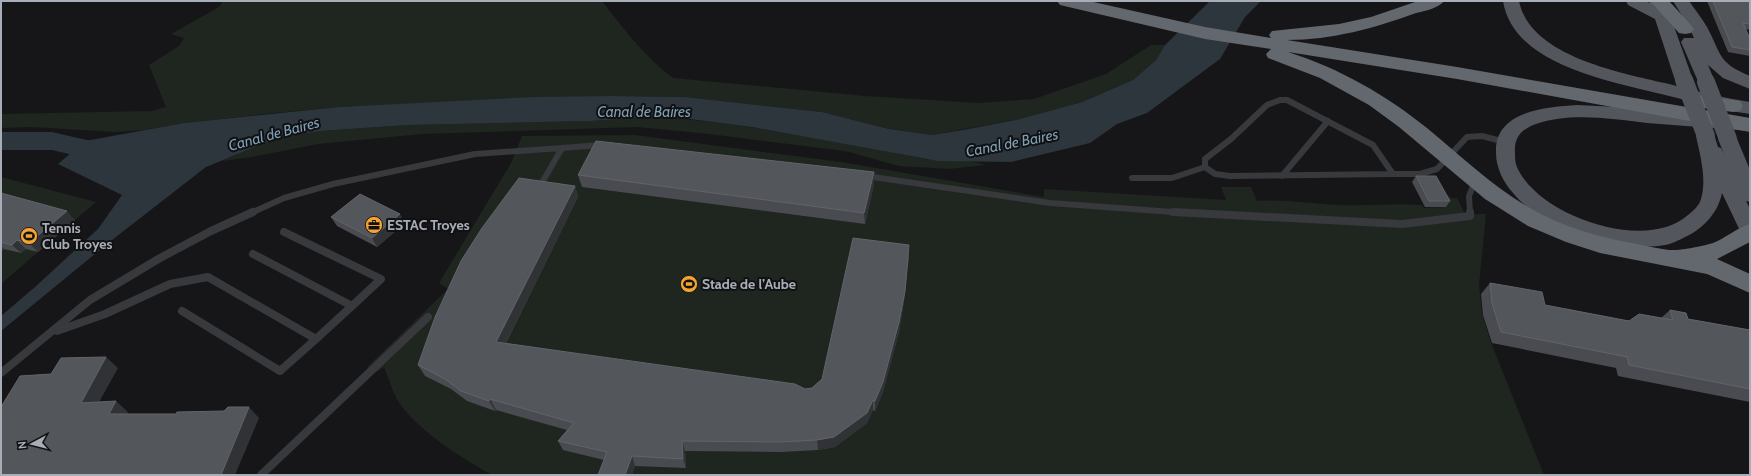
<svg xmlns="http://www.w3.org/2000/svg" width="1751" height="476" font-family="Cabin,sans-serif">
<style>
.green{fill:#1e261f}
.water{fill:#2c363c}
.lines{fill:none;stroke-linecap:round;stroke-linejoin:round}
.river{fill:#2c363c;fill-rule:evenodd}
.lane-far1{stroke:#37393d;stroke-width:6}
.lane{stroke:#37393d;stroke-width:8}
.primary{fill:#53565c;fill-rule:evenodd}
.highway{fill:#63676e;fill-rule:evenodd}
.primary-bridge{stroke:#53565c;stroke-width:18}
.wall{fill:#494b50}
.shaded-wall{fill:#303235}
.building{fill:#53565b;stroke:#61646a}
.labels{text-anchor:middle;stroke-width:4;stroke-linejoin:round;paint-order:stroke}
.poi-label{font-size:14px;font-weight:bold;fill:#a8aeb8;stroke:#111113;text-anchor:start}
.water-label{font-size:15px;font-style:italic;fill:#7e9fb4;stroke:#111113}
</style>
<rect width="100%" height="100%" fill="#161618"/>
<path class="green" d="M223,1H602C623,28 645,57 673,78L866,96L978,103L1034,99L1106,74L1151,45H1165L1156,60L1133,80L1082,102L1020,119L932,135L889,129L822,112L685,97L612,96L339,107L264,114L184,123L145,130L115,132L32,127L1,128V114L152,111L166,107L149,65L179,46L184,38L171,34L219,7Z
M655,117C747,122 837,142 926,159C947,163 967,158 986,165L949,169L899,166L845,151L709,134L638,127L422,134L318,144L251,157L222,161L278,138L320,131L407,125L590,121Z
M635,135L841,162L1044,197V189L1226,200L1221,187H1251L1257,201C1285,199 1313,204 1341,205C1368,206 1395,203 1422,205L1424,208L1446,207L1439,195H1448L1451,198H1457L1465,214H1486L1479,285L1482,313L1490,340L1544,475H492C462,458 421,433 400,404C393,394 389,379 384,367L377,372L367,367L448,289L439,283L511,163L522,136Z
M1,177L96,202L1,284Z"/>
<path class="water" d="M1210,1H1261L1245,17L1220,59L1147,113L1117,124L1090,143L1011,162L938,161L752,127L690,119L655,117L590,121L407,125L320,131L278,138L206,167L112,240L1,331V316L35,287L98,229L122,195L58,164L85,141L184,123L339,107L534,97L612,96L685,97L822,112L889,129L932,135L963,130L1020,119L1082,102L1133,80L1156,60L1165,45Z"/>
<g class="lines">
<path class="river" d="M1,132H52L126,149L129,156L126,163L116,165L52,150H1Z"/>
<path class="lane-far1" d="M1280,100H1287L1373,145L1393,174L1230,176L1215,174L1205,167V159L1231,139L1267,105Z
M562,148L601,145
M1393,174H1420L1437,169L1467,137L1482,136L1505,142
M866,176L1050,203L1187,213
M1282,176L1328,121
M1132,178H1172L1205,167
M251,213L284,198L333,184L475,154L562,148L543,181
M1470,213L1469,196L1475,181"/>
<path class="lane" d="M1173,212L1402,224L1470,216V212
M284,232L381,279L352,306
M253,254L352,306L316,339
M57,331L105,314L170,284L208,277L316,339L280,371L182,311
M1,373L90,300L160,258L211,231L253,212
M261,475L428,317"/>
<path class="primary" d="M1503,1H1519C1530,57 1623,73 1669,84C1696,91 1723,98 1750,102V114C1720,110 1691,101 1661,94C1610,81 1513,65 1503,1Z
M1626,1H1646L1649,3V1H1665L1693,80L1690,84L1684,86L1678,84L1675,80L1655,19L1628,5Z
M1673,1H1689C1695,10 1702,18 1707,27C1722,55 1717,62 1750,76V89L1723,78L1708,65L1715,82L1712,86L1706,88L1700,86L1681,42L1684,38H1694L1689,27Z
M1577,105L1618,107L1750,119V131C1716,128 1682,126 1647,123C1612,119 1571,112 1536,124C1522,129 1514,137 1515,152C1515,157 1515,163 1517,167C1538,216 1646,253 1688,215C1693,211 1699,206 1701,199C1707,179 1700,155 1696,136L1699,131L1706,129L1713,131L1718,147L1721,148L1724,154L1718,139L1721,134L1728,132L1735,134L1750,170V202L1746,201L1750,209V239L1743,237L1722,193C1718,213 1703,229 1685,237C1679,240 1672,244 1665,245C1619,253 1543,230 1513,193C1503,182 1496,167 1496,153C1494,111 1546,107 1577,105Z"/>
<path class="highway" d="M1057,1H1089L1205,27L1271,38L1269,35L1272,31L1339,24L1371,17L1418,1H1444C1439,8 1425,11 1416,13C1375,28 1332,40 1287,40L1457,67L1750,118V132L1457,79L1288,52C1339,68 1386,95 1427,128C1461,156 1492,186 1530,208C1561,226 1597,237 1632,243C1644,245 1665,251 1677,250C1686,249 1704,246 1713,243C1726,238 1736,228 1750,224V242L1717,259L1750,274V293L1707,274L1600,253L1566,242L1528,226L1485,199L1399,127L1369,105L1320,78L1268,58L1266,54L1271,49L1205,39L1060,5Z
M1650,1H1669L1691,25L1694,29L1691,33L1685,34L1679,33Z
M1695,95L1740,101L1743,106L1740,111L1733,112L1688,106L1685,101L1688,96Z"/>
<path class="primary-bridge" d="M1684,80L1706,136
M1706,82L1728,139"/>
</g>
<path class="wall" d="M1707,1H1750V30L1746,29L1750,39V56L1728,52Z
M874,172V184L865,224L582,187L578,175Z
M1416,176L1450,201L1446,207H1425L1412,182Z
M575,186L578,197L506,343L805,389L812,388L822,379L909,256L904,301L899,332L883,392L875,411L873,410L867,423L835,447L818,450L781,452L685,451L686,468L635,466L632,475H598L604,460L563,450L558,441L567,430L496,410L495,411L467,401L451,389L425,376L418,365Z
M1,193L75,220L38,252L26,249L21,253L4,249L1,252Z
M331,217L405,223L377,247L337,226Z
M1490,283L1545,305L1629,321L1661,318L1670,310L1688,319L1750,330V402L1618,376L1616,368L1492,343L1483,315L1481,294Z"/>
<path class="shaded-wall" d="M874,172V184L865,224L864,213Z
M575,186L578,197L501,352L496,342Z
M67,211L75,220L38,252L29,243Z
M400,214L405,223L377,247L372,238Z
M17,240L26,249L21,253L12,245Z
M909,245L904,301L899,332L883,392L875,411V401Z
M1,246L4,249L1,252Z
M106,357L118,368L93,413L81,403Z
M490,399L496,410L495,411L489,401Z
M873,400V410L867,423L835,447L818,450L817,440Z
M116,401L128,412L121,425L109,414Z
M249,407L259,418L235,475H221Z
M682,441L685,451L686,468L683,459Z
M632,456L635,466L632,475H625Z"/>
<path class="building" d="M1713,1H1750V24L1743,23L1750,39V50L1732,47Z
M596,141L874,172L864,213L578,175Z
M1416,176H1436L1450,201H1429Z
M519,178L575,186L496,342L795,384L805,389L812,388L822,379L853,238L909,245L905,291L899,322L883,382L875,401L873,400L867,413L834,437L817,440L779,442L682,441L683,459L632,456L625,475H598L607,452L558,441L574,423L490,399L489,401L461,391L445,379L418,365L435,317L461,261L482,228Z
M1,193L67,211L29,243L17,240L12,245L1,242Z
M360,194L400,214L372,238L331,217Z
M1490,283L1542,292L1545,305L1629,321L1639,314L1673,320L1670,310L1686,313L1688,319L1750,330V389L1629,365L1627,357L1501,332L1492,303Z
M106,357L81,403L116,401L109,414H176L177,412L224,411L228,407H249L221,475H1V407L20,376L51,374L61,358Z"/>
<defs>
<symbol id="office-disc" viewBox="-11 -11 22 22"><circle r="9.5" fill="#f4a332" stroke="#111113"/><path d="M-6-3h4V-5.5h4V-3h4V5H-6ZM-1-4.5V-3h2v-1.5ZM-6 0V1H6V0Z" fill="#111"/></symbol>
<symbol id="stadium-disc" viewBox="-11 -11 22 22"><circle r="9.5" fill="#f4a332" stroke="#111113"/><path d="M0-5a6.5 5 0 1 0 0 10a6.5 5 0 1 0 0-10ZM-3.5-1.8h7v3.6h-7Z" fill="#111"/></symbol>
</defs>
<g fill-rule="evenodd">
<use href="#office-disc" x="364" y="215" width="20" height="20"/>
<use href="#stadium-disc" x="19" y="226" width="20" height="20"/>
<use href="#stadium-disc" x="679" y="274" width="20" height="20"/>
</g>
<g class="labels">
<g class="poi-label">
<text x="387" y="230">ESTAC Troyes</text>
<text x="42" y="233">Tennis<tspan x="42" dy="16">Club Troyes</tspan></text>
<text x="702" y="289">Stade de l’Aube</text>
</g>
<g class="water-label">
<text x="644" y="117">Canal de Baires</text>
<text transform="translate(274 134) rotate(-15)" y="5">Canal de Baires</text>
<text transform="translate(1012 143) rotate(-11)" y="5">Canal de Baires</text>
</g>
</g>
<rect width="1751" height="476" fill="none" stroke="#a8aeb8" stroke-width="4"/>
<g transform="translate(32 444) rotate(263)" stroke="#111113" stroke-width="3" paint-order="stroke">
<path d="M0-3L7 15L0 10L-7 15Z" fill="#a8aeb8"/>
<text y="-6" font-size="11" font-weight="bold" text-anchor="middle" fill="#a8aeb8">N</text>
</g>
</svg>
